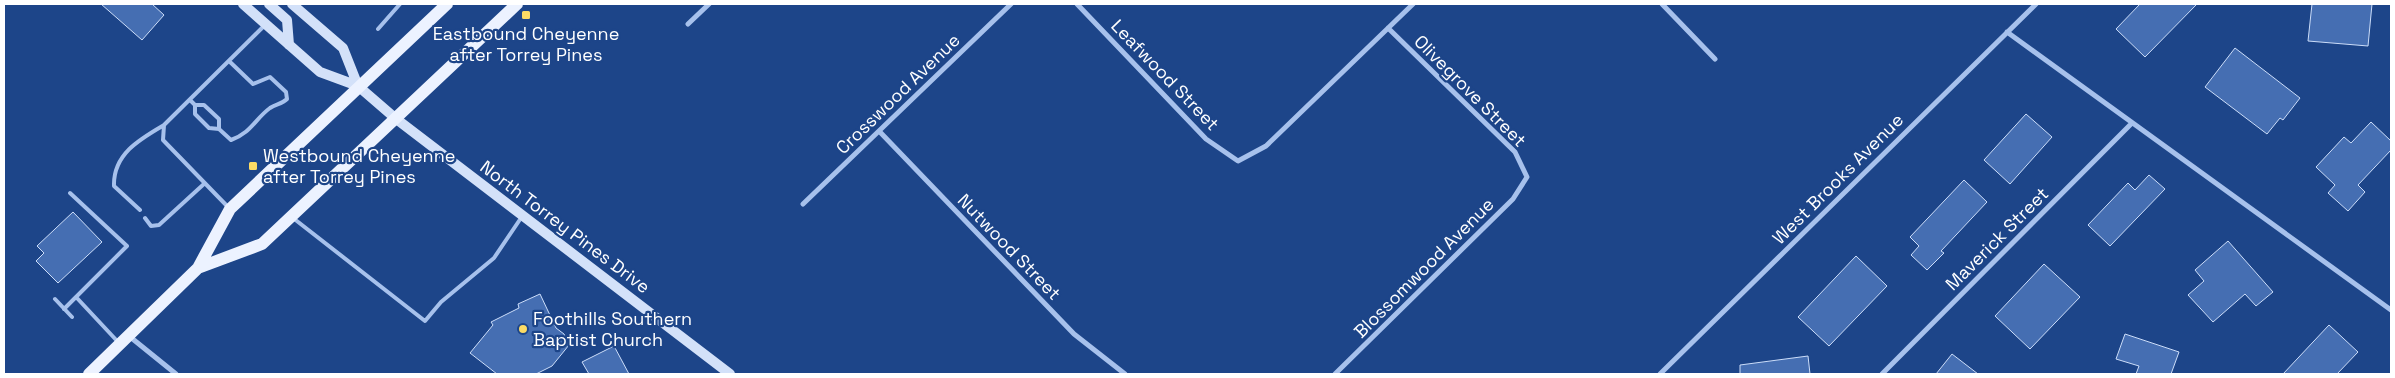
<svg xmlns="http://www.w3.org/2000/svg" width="2395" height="378" font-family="'Space Grotesk',sans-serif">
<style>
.building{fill:#456eb2;stroke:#ccddf9}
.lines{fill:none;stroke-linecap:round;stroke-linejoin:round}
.lane{stroke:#a7c1ec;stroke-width:4}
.street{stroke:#a7c1ec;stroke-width:5}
.secondary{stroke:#d3e1f9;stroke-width:10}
.primary{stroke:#ecf2ff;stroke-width:12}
.poi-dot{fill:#fcdb65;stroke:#1d4589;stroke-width:2}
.labels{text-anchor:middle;stroke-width:4.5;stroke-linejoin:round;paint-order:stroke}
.poi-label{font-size:18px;fill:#fff;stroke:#1d4589;text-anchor:start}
.street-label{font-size:18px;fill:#fff;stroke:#1d4589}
</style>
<rect width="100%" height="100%" fill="#1d4589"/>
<path class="building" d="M101,4H152L164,15L142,40Z
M2140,4H2197L2145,57L2116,29Z
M2312,4H2372L2368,46L2308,41Z
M2235,48L2300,98L2283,120L2280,118L2267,134L2205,87Z
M2026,114L2052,137L2010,184L1984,160Z
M2371,122L2391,141V150L2358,185L2365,192L2348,211L2328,193L2335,185L2316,167L2344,137L2351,143Z
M2149,175L2165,189L2110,246L2088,225L2128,183L2135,190Z
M1964,180L1987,202L1941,251L1944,253L1927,270L1911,255L1919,246L1910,237Z
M73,212L102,242L58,283L36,261L44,253L37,246Z
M2228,241L2273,292L2256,306L2245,294L2213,322L2188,295L2204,281L2195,270Z
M1856,256L1887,286L1829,346L1798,317Z
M2044,264L2080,297L2030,349L1995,316Z
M540,294L556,328L564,334L569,345L552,366L536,374H497L470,353L493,325L491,322L519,308L518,304Z
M2329,325L2358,352L2337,374H2283Z
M2125,334L2179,352L2171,374H2136L2139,366L2116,359Z
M614,346L629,374H589L582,362Z
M1952,354L1978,374H1936Z
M1808,356L1810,374H1740V365Z"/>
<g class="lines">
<path class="lane" d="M378,29L400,4
M190,100L195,105H204L219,119V129L231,140C251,133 255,119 270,108C276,104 282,104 287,99L286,92L270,77L253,84L229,61
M195,105V114L209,128L219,129
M228,207L163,140L164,125L266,24
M140,210L114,186C113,154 140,139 164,125
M145,218L151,226L159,225L205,183
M293,218L425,321L441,302L494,258L523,215
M76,297L119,343
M55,299L72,317
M64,309L127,246L70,193"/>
<path class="street" d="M1077,4L1206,139L1238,161L1266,146L1413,4
M1662,4L1715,59
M688,24L709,4
M2007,32L2391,310
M879,131L1074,334L1125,374
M803,204L1011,4
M129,336L176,374
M1335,374L1513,199L1527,177L1515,152L1388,28
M1660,374L2036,4
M1882,374L2131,124"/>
<path class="secondary" d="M243,4L320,72L358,86L395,118L730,374
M269,4L287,20L289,45
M292,4L343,48L358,86"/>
<path class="primary" d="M198,268L262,244L517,4
M89,374L198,268L230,209L447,4"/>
</g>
<g class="poi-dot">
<rect x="521" y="10" width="10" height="10" rx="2.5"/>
<rect x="248" y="161" width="10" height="10" rx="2.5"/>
<circle cx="523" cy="329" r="5"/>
</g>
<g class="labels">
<g class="poi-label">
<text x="526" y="40" text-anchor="middle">Eastbound Cheyenne<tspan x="526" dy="21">after Torrey Pines</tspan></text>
<text x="263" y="162">Westbound Cheyenne<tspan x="263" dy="21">after Torrey Pines</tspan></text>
<text x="533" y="325">Foothills Southern<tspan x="533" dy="21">Baptist Church</tspan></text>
</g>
<g class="street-label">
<text transform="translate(1165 75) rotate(46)" y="6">Leafwood Street</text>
<text transform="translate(1470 91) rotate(45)" y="6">Olivegrove Street</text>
<text transform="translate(898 94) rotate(-44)" y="6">Crosswood Avenue</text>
<text transform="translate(1838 179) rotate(-45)" y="6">West Brooks Avenue</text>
<text transform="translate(565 227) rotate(37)" y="6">North Torrey Pines Drive</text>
<text transform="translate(1997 239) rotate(-45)" y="6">Maverick Street</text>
<text transform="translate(1009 247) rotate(46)" y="6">Nutwood Street</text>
<text transform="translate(1424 268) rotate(-45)" y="6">Blossomwood Avenue</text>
</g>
</g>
<rect width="2395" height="378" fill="none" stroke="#ffffff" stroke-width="10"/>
</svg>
